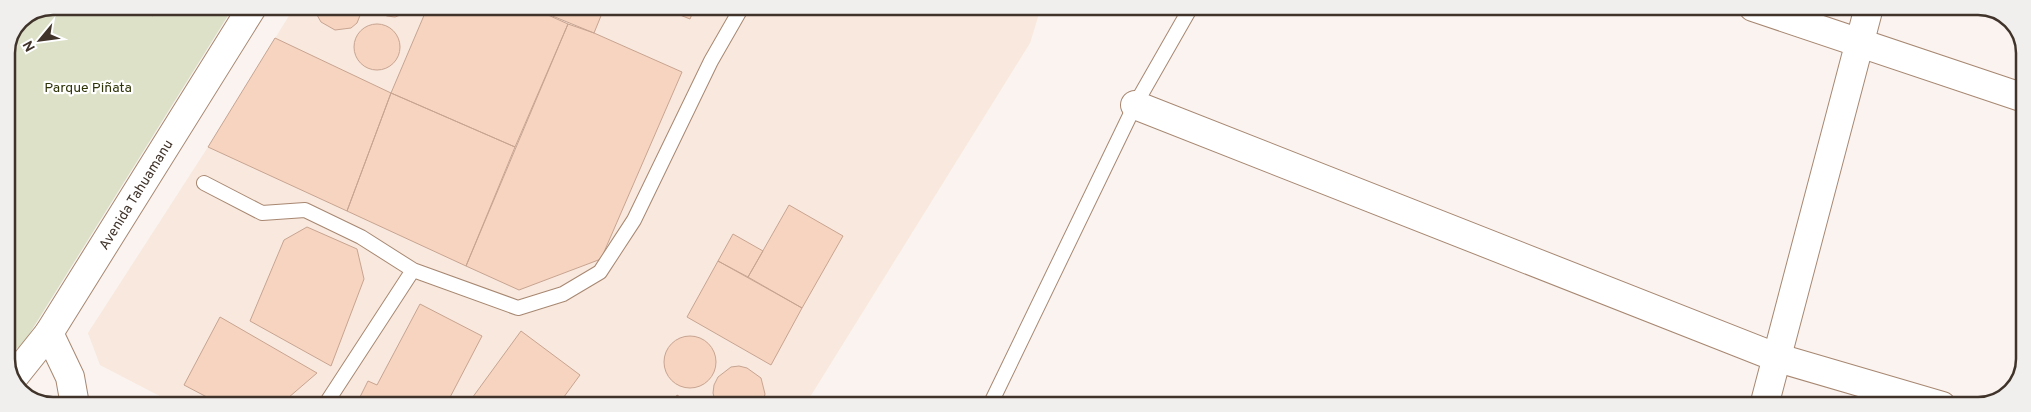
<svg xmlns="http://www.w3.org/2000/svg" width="2031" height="412" font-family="Overpass,sans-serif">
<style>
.built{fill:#f9e8dd}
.green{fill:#dce1c8}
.building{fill:#f7d4c0;stroke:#c7a491}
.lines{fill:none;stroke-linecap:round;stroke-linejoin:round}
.service-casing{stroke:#a78771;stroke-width:16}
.minor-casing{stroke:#a78771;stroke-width:30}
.service{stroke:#fff;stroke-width:14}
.minor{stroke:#fff;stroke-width:28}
.labels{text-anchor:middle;stroke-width:4.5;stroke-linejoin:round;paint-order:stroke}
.park-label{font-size:14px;fill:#2e3308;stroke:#fff}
.street-label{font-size:14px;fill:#40332a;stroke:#fff}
.rim{fill:none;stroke:#40332a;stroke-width:2.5}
</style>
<rect width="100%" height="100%" fill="#faf3ef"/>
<path class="built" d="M295,6L1041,7L1030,43L805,405H177L100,365L88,333L208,147Z"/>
<path class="green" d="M53,6H234L23,344L7,355L6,53L20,20Z"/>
<path class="building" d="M136,6H159L153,16Z
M316,6H363V8L357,23L351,28L335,30L321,22L317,15Z
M372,6H411L403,14L395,17L387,16L380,13Z
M428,6H528L568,24L515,147L391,93Z
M528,6H605L594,33Z
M660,7H695L690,19Z
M354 47a23 23 0 1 1 46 0a23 23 0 1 1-46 0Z
M568,24L594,33L682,72L601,259L519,290L466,266Z
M275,38L391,93L347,211L208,147Z
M391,93L515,147L466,266L347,211Z
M789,205L843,236L802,308L748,277Z
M307,227L357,249L364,279L331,366L250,321L284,240Z
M733,234L763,251L748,277L718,261Z
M718,261L802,308L771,365L687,317Z
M420,304L482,336L446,405H356L368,381L377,385Z
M220,317L317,373L281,404L276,405H222L184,385Z
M521,331L580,375L558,405H467Z
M664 362a26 26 0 1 1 52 0a26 26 0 1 1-52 0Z
M739,366L747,368L761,378L765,394L763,402L761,405H716L713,393L714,385L718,377L731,367Z
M677,395L693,405H671Z"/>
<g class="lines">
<defs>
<path id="service" d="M204,183L262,213L305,210L361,237L413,270L518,308L563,294L600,272L634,220L711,61L742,7
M325,405L413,270
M990,405L1135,105L1191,7"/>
<g id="minor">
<path d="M1753,7L2024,98"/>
<path d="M1135,105L1778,358L1942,406"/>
<path d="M49,333L70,377L75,405"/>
<path id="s1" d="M13,378L49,333L253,6"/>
<path d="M1764,406L1869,7"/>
</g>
</defs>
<use href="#service" class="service-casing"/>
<use href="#minor" class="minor-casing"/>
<use href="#service" class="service"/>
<use href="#minor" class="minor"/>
</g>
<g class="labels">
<g class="park-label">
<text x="88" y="92">Parque Piñata</text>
</g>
<g class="street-label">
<text dy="5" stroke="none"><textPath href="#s1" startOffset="221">Avenida Tahuamanu</textPath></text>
</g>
</g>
<path d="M0 0H2031V412H0ZM53 15H1978A38 38 0 0 1 2016 53V359A38 38 0 0 1 1978 397H53A38 38 0 0 1 15 359V53A38 38 0 0 1 53 15Z" fill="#f0efee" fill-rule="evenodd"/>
<path class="rim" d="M53 15H1978A38 38 0 0 1 2016 53V359A38 38 0 0 1 1978 397H53A38 38 0 0 1 15 359V53A38 38 0 0 1 53 15Z"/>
<g transform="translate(40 40) rotate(241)" stroke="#ffffff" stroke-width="4" paint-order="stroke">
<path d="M0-4L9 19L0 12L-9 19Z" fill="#40332a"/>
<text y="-8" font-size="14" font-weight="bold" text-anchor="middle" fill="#40332a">N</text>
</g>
</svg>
